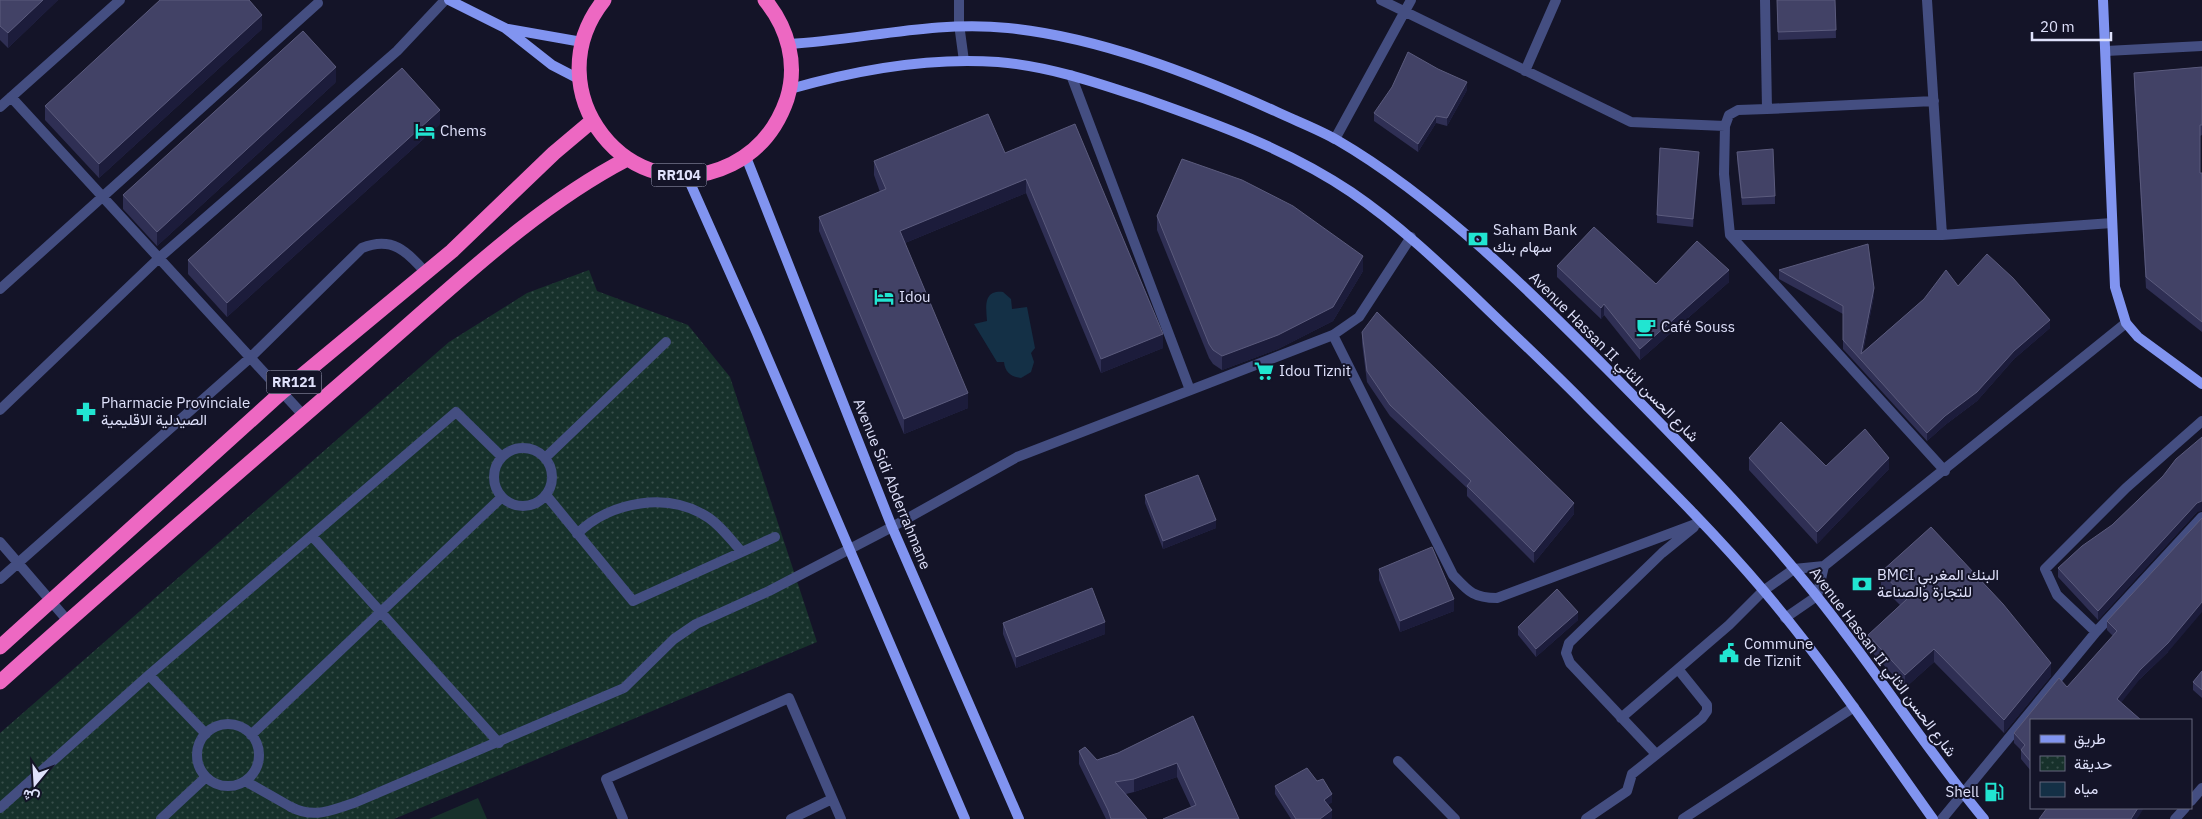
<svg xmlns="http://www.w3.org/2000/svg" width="2202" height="819" font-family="'IBM Plex Sans',Vazirmatn,sans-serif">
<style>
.park{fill:url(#park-dots)}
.pitch{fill:#17312b}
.water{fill:#143046}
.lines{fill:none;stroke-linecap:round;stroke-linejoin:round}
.lane{stroke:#444e81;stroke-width:10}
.street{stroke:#444e81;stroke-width:10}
.secondary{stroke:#8194f0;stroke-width:10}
.highway{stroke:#ed68c2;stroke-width:15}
.wall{fill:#2f2f54}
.shaded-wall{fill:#1c1c3b}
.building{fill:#424266;stroke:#5b5b7d}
.labels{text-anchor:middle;stroke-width:4;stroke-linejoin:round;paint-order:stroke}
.shield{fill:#141428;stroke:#a2a4bc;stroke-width:1}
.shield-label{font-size:14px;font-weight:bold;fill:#dfe1fb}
.poi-label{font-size:15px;fill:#dfe1fb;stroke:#141428;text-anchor:start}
.street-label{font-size:15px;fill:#dfe1fb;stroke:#141428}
</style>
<defs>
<pattern id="park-dots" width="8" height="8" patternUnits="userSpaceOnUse" patternTransform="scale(1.25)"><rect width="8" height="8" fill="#17312b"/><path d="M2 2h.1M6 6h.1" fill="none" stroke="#384f4b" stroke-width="1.8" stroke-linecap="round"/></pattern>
</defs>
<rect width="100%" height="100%" fill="#141428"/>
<path class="park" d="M589,270L597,291L688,325L730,377L817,642L394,819H0V733L449,342L527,293Z"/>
<path class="pitch" d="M478,798L487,819H429Z"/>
<path class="water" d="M1003,292L1011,299L1012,309L1027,307L1035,348L1031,353L1034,362L1031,372L1021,378C1011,377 1005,372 1004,362H997L974,324L987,321C986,307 983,290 1003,292Z"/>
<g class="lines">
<path class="lane" d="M1071,75L1190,390
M1333,335L1453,575C1468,591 1473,598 1497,598L1701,522
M1621,718L1729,625L1763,591
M1656,754L1570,663L1566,653L1569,643L1662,553L1694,527
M1398,761L1455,819
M291,807C314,819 331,810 354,803L624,688L674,639L696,624L769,591L892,527L1017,457L1333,335L1359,317L1411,237
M623,819L606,779L789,698L841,819
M791,819L832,799
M1586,819L1627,791L1632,774L1702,718L1707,711V705L1678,669"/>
<path class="street" d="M959,0V24L964,61
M1381,0L1631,122L1725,126
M1765,0L1767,109L1934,101
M1927,0L1942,235
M2106,51L2202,46
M1525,71L1556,0
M11,97L304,416
M0,107L120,0
M1767,109L1738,110L1729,115L1725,126L1724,174L1730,235L1945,471
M1335,139L1411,0
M1730,235H1942L2112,223
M0,289L318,3
M0,410L159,258L397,51L445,0
M494 477a29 29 0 1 1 58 0a29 29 0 1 1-58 0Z
M545,458L666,342
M546,495L633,601L775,537
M577,534C610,501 669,491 709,518C722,527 731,540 741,551
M312,536L499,743
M0,542L68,621
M0,579L251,357L362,248C392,236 407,251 426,273
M1763,591L1794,569L1824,566L2126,323
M1785,618L1817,596L1824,566
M2096,632L2057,595L2045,569L2126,488L2202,421
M149,675L206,734
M197 755a31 31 0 1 1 62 0a31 31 0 1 1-62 0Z
M251,735L502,497
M245,781L291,807
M2191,801L2202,788
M0,808L149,675L456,412L502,457
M161,819L206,777
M1683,819L1854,707
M1942,819L2096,632L2202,517
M2175,819L2185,808"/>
<path class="secondary" d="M449,0L505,28L552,65L579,79
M2103,0L2115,287L2126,323L2138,337L2202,384
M508,29L582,42
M789,44C862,40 935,20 1008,28C1098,37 1193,74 1275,111C1296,121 1318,129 1337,140C1437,198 1534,295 1614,376C1683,446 1753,517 1815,594C1874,667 1924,747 1984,819
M790,89C856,70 929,57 998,62C1049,66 1098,83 1146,99C1217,124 1289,150 1351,192C1398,224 1438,262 1478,300C1515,336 1552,370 1588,407C1648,467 1709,526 1764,591C1825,663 1878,742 1933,819
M746,157L892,527L1019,819
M687,176L756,331L965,819"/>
<path class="highway" d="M604,0C532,90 629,215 732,164C760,150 777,128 787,99C798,64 788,28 765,0
M0,647L282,392L452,251L554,153L592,121
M0,682C121,573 245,467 368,360C450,290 531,209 627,159"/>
</g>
<path class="wall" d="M0,0H58L8,48L0,40Z
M1777,0H1835L1836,38L1778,40Z
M262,29L99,178L45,120V106Z
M2202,67V135L2200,136V173H2202V332L2146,288L2134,83V73Z
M336,82L157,246L123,209V195Z
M1467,90L1447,126L1436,123L1418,152L1374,121V113Z
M440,124L227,317L188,274V260Z
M1737,152L1775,196V204L1742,205L1737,160Z
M1005,153L1163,348L1101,373L1026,193L905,243L968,408L904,434L819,231V217L880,192L874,175V161Z
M1699,159L1693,227L1657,223V215Z
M1157,216L1363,271L1333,321L1278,349L1222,370L1213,364L1209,358L1157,230Z
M1557,266L1656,284L1729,282L1640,360L1604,315L1601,319L1557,277Z
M1779,270L1874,296L1863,352L1924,299L1958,286L2050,328L2014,359L1977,401L1945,425L1927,441L1843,349V314L1779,279Z
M1362,332L1574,514L1534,563L1467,496V488L1390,416L1367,382L1362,343Z
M1749,458L1826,466L1889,469L1817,544L1749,470Z
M1145,495L1216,528L1163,549L1145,503Z
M2197,512L2098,620L2058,577V568L2112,525Z
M1379,569L1454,611L1400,632L1379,580Z
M1881,572L2051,676L2004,733L1934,662L1905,688L1868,648V635L1900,605L1881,586Z
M1578,620L1536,657L1518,635V627Z
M2107,621L2168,652L2140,679L2031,720V771L2021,759V750L2014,743V733L2067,687L2113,636L2107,630Z
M1003,623L1105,634L1016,668L1003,634Z
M2202,671V698L2193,690V682Z
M1193,716L1239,819L1191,807L1177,777L1134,792L1126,794L1147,819H1106L1079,764V751L1097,760L1118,753Z
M1275,786L1332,802L1328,805L1332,818L1330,819H1291L1275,794Z"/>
<path class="shaded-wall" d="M43,0H58L8,48V33Z
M262,15V29L99,178V164Z
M336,67V82L157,246V232Z
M1467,82V90L1447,126V118Z
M440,110V124L227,317V303Z
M1436,116V123L1418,152V144Z
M1699,152V159L1693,227V219Z
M1026,179V193L900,245V231Z
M1363,256V271L1333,321L1278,349L1222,370V356Z
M1729,270V282L1640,360V349Z
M1874,288V296L1861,360V354Z
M1604,304V315L1601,319V308Z
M2050,320V328L2014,359L1977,401L1945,425L1927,441V433L2014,351Z
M1163,334V348L1101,373V359Z
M968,393V408L904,434V419Z
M1889,458V469L1817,544V532Z
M2202,501V511L2197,512L2098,620V611L2197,503Z
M1574,503V514L1534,563V552Z
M1216,520V528L1163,549V541Z
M1454,599V611L1400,632V621Z
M2202,602V612L2168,652L2140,679L2117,708V699L2140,670Z
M1578,612V620L1536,657V649Z
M1105,622V634L1016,668V657Z
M1934,649V662L1905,688V675Z
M2051,663V676L2004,733V720Z
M1177,763V777L1134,792V779Z
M1332,794V802L1324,808V800Z
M2138,808H2144L2137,819H2131Z
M1332,810V818L1330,819H1320Z"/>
<path class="building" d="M0,0H43L8,33L0,26Z
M160,0H249L262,15L99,164L45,106Z
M1777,0H1835L1836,30L1778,32Z
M303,31L336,67L157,232L123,195Z
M1408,52L1438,69L1467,82L1447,118L1436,116L1418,144L1374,113L1392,87Z
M2202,67V125H2200V173H2202V322L2146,277L2134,73Z
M402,68L440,110L227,303L188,260Z
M988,114L1005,153L1075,124L1163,334L1101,359L1026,179L900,231L968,393L904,419L819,217L886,189L874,161Z
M1660,148L1699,152L1693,219L1657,215Z
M1773,149L1775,196L1742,198L1737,152Z
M1182,159L1242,180L1293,206L1363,256L1333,307L1278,335L1222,356L1213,350L1209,344L1157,216Z
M1594,227L1656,284L1697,241L1729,270L1640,349L1604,304L1601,308L1557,266Z
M1868,244L1874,288L1861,354L1924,299L1946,270L1958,286L1987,254L2013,278L2050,320L2014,351L1977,392L1945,416L1927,433L1843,340V306L1779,270Z
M1377,312L1574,503L1534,552L1467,486L1471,481L1390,405L1367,371L1362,332Z
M1781,422L1826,466L1865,429L1889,458L1817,532L1749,458Z
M2202,437V501L2197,503L2098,611L2058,568L2082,546L2112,525L2163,476L2176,459Z
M1198,475L1216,520L1163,541L1145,495Z
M2202,518V602L2168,643L2140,670L2117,699L2141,720H2031V762L2021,750L2025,745L2014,733L2059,678L2067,687L2117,631L2107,621Z
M1931,527L2003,604L2051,663L2004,720L1934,649L1905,675L1868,635L1907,599L1881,572Z
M1432,547L1454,599L1400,621L1379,569Z
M1092,588L1105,622L1016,657L1003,623Z
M1557,589L1578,612L1536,649L1518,627Z
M2202,671V690L2193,682Z
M1193,716L1239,819H1163L1196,805L1177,763L1134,779L1115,782L1147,819H1111L1108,810L1079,751L1085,747L1097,760L1118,753Z
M1307,768L1317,781L1323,779L1332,794L1324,800L1332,810L1320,819H1296L1275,786Z
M2047,808H2138L2131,819H2039Z"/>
<defs>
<symbol id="hotel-bare" viewBox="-9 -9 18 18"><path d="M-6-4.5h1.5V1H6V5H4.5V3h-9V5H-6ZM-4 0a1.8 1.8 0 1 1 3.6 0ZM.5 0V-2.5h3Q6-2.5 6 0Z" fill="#21e5d1" stroke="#141428" stroke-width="2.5" paint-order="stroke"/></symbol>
<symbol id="bank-bare" viewBox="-9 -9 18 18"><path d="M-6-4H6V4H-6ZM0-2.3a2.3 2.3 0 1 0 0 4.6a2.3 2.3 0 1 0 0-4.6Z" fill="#21e5d1" stroke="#141428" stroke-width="2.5" paint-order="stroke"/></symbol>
<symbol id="cafe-bare" viewBox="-9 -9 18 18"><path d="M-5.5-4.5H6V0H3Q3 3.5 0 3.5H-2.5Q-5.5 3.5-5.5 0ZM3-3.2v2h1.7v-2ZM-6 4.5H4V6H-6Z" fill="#21e5d1" stroke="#141428" stroke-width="2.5" paint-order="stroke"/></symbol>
<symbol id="supermarket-bare" viewBox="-9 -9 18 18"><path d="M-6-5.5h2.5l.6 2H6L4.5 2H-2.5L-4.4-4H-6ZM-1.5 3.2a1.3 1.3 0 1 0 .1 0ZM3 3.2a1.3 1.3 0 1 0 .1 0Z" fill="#21e5d1" stroke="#141428" stroke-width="2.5" paint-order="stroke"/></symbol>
<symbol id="pharmacy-bare" viewBox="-9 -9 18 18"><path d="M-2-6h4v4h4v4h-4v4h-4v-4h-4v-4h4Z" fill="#21e5d1" stroke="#141428" stroke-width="2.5" paint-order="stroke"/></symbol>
<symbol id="civic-bare" viewBox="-9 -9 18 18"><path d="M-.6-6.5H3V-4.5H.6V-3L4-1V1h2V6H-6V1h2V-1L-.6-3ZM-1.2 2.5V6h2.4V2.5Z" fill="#21e5d1" stroke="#141428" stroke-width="2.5" paint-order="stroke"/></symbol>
<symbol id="fuel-bare" viewBox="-9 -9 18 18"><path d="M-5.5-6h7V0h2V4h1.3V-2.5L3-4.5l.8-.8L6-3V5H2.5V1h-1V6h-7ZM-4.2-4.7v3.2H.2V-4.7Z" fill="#21e5d1" stroke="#141428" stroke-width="2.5" paint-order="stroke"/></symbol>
</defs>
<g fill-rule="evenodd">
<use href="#hotel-bare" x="411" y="117" width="28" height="28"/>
<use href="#bank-bare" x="1464" y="225" width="28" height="28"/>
<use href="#hotel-bare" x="870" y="283" width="28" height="28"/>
<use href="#cafe-bare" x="1632" y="313" width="28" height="28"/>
<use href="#supermarket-bare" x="1250" y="357" width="28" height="28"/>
<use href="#pharmacy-bare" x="72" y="398" width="28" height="28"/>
<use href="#bank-bare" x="1848" y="570" width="28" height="28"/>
<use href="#civic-bare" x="1715" y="639" width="28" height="28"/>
<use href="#fuel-bare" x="1980" y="778" width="28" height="28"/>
</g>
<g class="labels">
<g class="shield">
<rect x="651.5" y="163.5" width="55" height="23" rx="4"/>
<rect x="266.5" y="370.5" width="55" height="23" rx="4"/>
</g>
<g class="shield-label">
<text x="679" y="180">RR104</text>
<text x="294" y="387">RR121</text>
</g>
<g class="poi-label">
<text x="440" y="136">Chems</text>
<text x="1493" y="235">Saham Bank<tspan x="1493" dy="17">سهام بنك</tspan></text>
<text x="899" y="302">Idou</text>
<text x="1661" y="332">Café Souss</text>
<text x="1279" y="376">Idou Tiznit</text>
<text x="101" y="408">Pharmacie Provinciale<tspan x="101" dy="17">الصيدلية الاقليمية</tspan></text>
<text x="1877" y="580">BMCI البنك المغربي<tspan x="1877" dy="17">للتجارة والصناعة</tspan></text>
<text x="1744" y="649">Commune<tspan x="1744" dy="17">de Tiznit</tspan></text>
<text x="1979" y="797" text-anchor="end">Shell</text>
</g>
<g class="street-label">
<text transform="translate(1614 357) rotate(45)" y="5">Avenue Hassan II شارع الحسن الثاني</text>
<text transform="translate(892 484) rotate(68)" y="5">Avenue Sidi Abderrahmane</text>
<text transform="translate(1883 662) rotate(53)" y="5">Avenue Hassan II شارع الحسن الثاني</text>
</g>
</g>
<rect x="2030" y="719" width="162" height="90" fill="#141428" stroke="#65667c"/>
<rect x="2040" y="735" width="25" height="8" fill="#8194f0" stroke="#65667c"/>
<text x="2074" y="744" font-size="15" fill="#dfe1fb">طريق</text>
<rect x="2040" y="756" width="25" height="15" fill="url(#park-dots)" stroke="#65667c"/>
<text x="2074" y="769" font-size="15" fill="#dfe1fb">حديقة</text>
<rect x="2040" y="782" width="25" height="15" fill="#143046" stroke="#65667c"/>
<text x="2074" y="794" font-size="15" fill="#dfe1fb">مياه</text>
<g transform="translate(35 784) rotate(198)" stroke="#141428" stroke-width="4" paint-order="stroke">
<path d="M0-4L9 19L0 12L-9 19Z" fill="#dfe1fb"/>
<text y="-8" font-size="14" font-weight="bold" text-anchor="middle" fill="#dfe1fb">ش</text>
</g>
<path d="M2032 32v8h79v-8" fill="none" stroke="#dfe1fb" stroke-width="2.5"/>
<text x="2040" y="32" font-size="15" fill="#dfe1fb" stroke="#141428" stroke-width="4" paint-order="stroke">20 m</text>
</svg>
